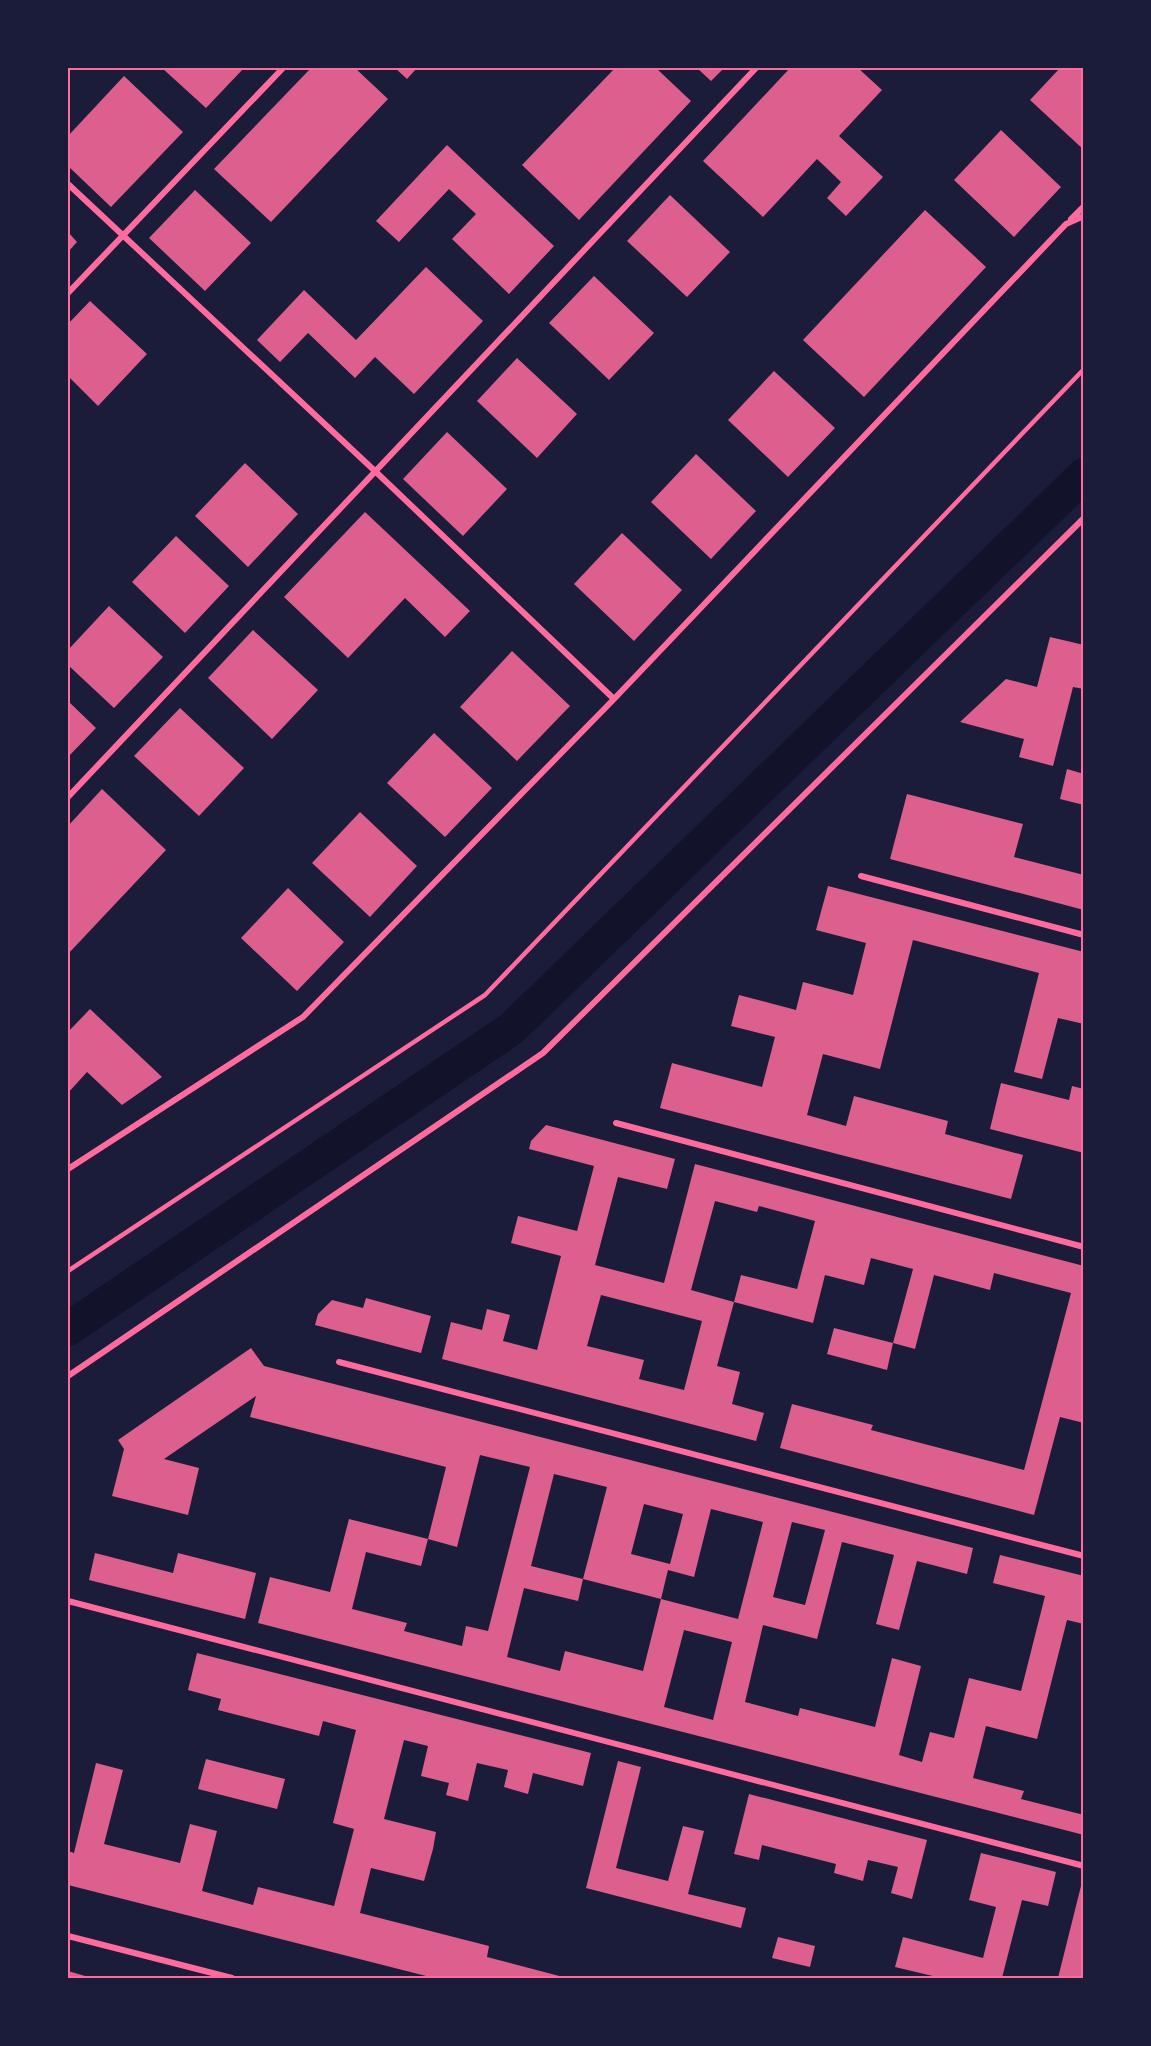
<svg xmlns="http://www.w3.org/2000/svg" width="1151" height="2046" font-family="'Fira Sans',sans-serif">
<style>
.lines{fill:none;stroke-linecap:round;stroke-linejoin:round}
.canal{stroke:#12122b;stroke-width:34}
.building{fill:#dd5f8e;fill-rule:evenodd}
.service{stroke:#ff6b9d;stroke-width:4.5}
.minor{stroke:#ff6b9d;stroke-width:6}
.neatline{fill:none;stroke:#ff6b9d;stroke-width:2}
</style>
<rect width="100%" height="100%" fill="#1b1b3a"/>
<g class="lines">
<path class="canal" d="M68,1329L511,1029L1084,475"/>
</g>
<path class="building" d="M162,68H244L206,108Z
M311,68H355L388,99L271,222L214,169Z
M395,68H417L407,79Z
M615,68H656L691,101L579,220L522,165Z
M697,68H724L711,81Z
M790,68H858L882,90L839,136L883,177L846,216L827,198L841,182L817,159L763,217L703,161Z
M1060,68H1084V150L1030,100Z
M124,76L183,132L111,207L68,166V136Z
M1001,130L1061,187L1014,237L954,180Z
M447,145L554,246L509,294L452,239L476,214L449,189L399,242L376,221Z
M195,190L251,243L205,291L149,238Z
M670,195L730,252L687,297L627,241Z
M925,210L986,267L864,397L803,340Z
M68,232L77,242L68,252Z
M426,267L483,321L414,394L375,357L355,378L308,333L280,362L257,340L304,290L356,340Z
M594,276L654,333L609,380L549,323Z
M90,301L147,354L98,406L68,376V324Z
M517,358L577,414L537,458L477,401Z
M774,371L835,428L788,477L728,420Z
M447,432L507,489L463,536L403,479Z
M696,454L756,511L711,559L651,502Z
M245,463L298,514L248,567L195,516Z
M365,512L470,611L445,637L405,598L348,658L284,597Z
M622,533L682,590L634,641L574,584Z
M176,536L229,586L185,633L132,582Z
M109,606L163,657L114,708L68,665V650Z
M253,630L318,690L272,739L208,678Z
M1050,637L1084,645V689L1073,687L1053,766L1019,757L1024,739L960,722L1006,679L1037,687Z
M512,651L570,706L517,761L460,707Z
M68,701L96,728L68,757Z
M180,708L244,768L199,816L134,756Z
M434,733L492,788L445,837L387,783Z
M1067,769L1084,774V805L1060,799Z
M102,789L166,850L68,954V826Z
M907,794L1023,824L1014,857L1084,875V910L890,859Z
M360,812L417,866L370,917L312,863Z
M828,886L1084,952V1024L1058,1018L1042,1079L1014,1072L1039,973L913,940L880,1069L823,1054L807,1115L846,1126L854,1096L948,1121L945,1134L1023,1155L1011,1199L660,1108L672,1063L762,1087L775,1037L731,1026L739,995L796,1010L803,982L853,995L866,943L816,930Z
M288,888L344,942L297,991L241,938Z
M90,1009L162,1077L122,1105L87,1072L68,1093V1032Z
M1001,1083L1069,1100L1072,1086L1084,1089V1153L990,1129Z
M546,1125L675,1159L667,1189L618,1177L595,1265L664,1283L695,1164L1084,1266V1348L1081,1358L1084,1359V1423L1060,1417L1034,1515L780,1448L792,1404L873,1425L871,1430L1024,1470L1071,1293L994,1273L990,1290L934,1275L915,1349L893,1343L913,1269L871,1258L864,1285L825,1275L813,1323L734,1302L741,1275L797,1289L815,1221L759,1206L757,1212L715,1201L691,1290L734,1302L717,1366L740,1372L732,1404L764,1413L756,1441L442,1359L451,1322L482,1330L487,1309L510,1315L503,1341L537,1350L561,1256L511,1243L518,1216L577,1231L594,1166L529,1149L531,1141ZM601,1295L702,1321L684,1390L639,1379L644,1360L587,1346Z
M366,1298L431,1316L421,1353L315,1325L318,1314L332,1300L363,1308Z
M834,1328L893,1343L887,1370L827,1354Z
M251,1348L264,1366L973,1548L967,1574L917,1561L899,1630L876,1624L894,1555L842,1542L817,1639L763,1625L745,1702L798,1716L800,1708L875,1727L892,1658L921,1666L899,1755L922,1762L930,1732L954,1738L969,1678L1021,1691L1045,1596L993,1583L1000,1555L1084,1576V1624L1067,1620L1037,1739L986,1726L973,1778L1024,1791L1021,1799L1084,1815V1835L258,1623L270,1577L330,1592L349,1519L428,1539L446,1467L250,1417L256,1396L164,1459L199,1468L188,1515L112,1496L124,1449L118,1440ZM480,1455L530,1467L488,1631L466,1626L462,1646L404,1631L407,1623L352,1609L366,1552L421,1566L428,1539L457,1547ZM554,1474L607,1487L583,1579L661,1599L643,1671L565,1651L560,1671L507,1657L524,1588L578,1601L583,1579L531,1566ZM644,1504L683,1514L670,1564L631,1554ZM711,1509L763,1522L738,1619L661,1599L668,1570L694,1577ZM792,1522L825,1530L805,1605L773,1597ZM684,1630L732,1642L713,1720L664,1707Z
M95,1553L173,1573L178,1553L256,1573L245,1619L89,1580Z
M197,1653L591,1753L583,1786L533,1773L528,1794L504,1787L508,1770L477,1763L468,1801L446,1795L449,1783L421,1776L428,1746L404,1740L384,1819L436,1832L433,1849L424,1881L371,1868L360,1913L489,1946L487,1957L567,1978H434L68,1885V1851L74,1853L96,1763L123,1770L104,1844L180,1863L190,1824L217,1831L202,1891L253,1905L258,1887L334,1906L354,1829L333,1823L356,1730L323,1721L319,1736L218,1710L221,1699L188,1690Z
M206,1759L285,1779L277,1809L198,1789Z
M618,1761L641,1767L616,1868L668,1881L683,1826L704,1831L688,1894L746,1908L741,1928L586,1888Z
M749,1794L927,1840L912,1899L891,1893L898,1867L868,1860L863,1881L834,1873L836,1864L762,1845L759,1860L734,1854Z
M981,1853L1056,1872L1048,1906L1022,1900L1002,1978H941L895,1967L903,1937L983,1958L996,1907L969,1900Z
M1083,1878L1084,1978H1058Z
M778,1937L815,1946L810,1967L772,1958Z
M68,1971L92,1978H68Z"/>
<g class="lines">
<path class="service" d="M68,1271L485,995L1084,369"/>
<path class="minor" d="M68,184L376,472L614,699
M1071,219L1084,206
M68,293L283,68
M68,797L756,68
M861,876L1084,935
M616,1123L1084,1247
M68,1169L303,1017L614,699L1066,224L1084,216
M339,1362L1084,1556
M68,1376L543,1053L1084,518
M68,1601L1084,1866
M68,1936L232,1978"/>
</g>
<rect width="1151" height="2046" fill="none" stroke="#1b1b3a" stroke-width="138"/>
<rect x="69" y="69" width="1013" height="1908" class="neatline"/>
</svg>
